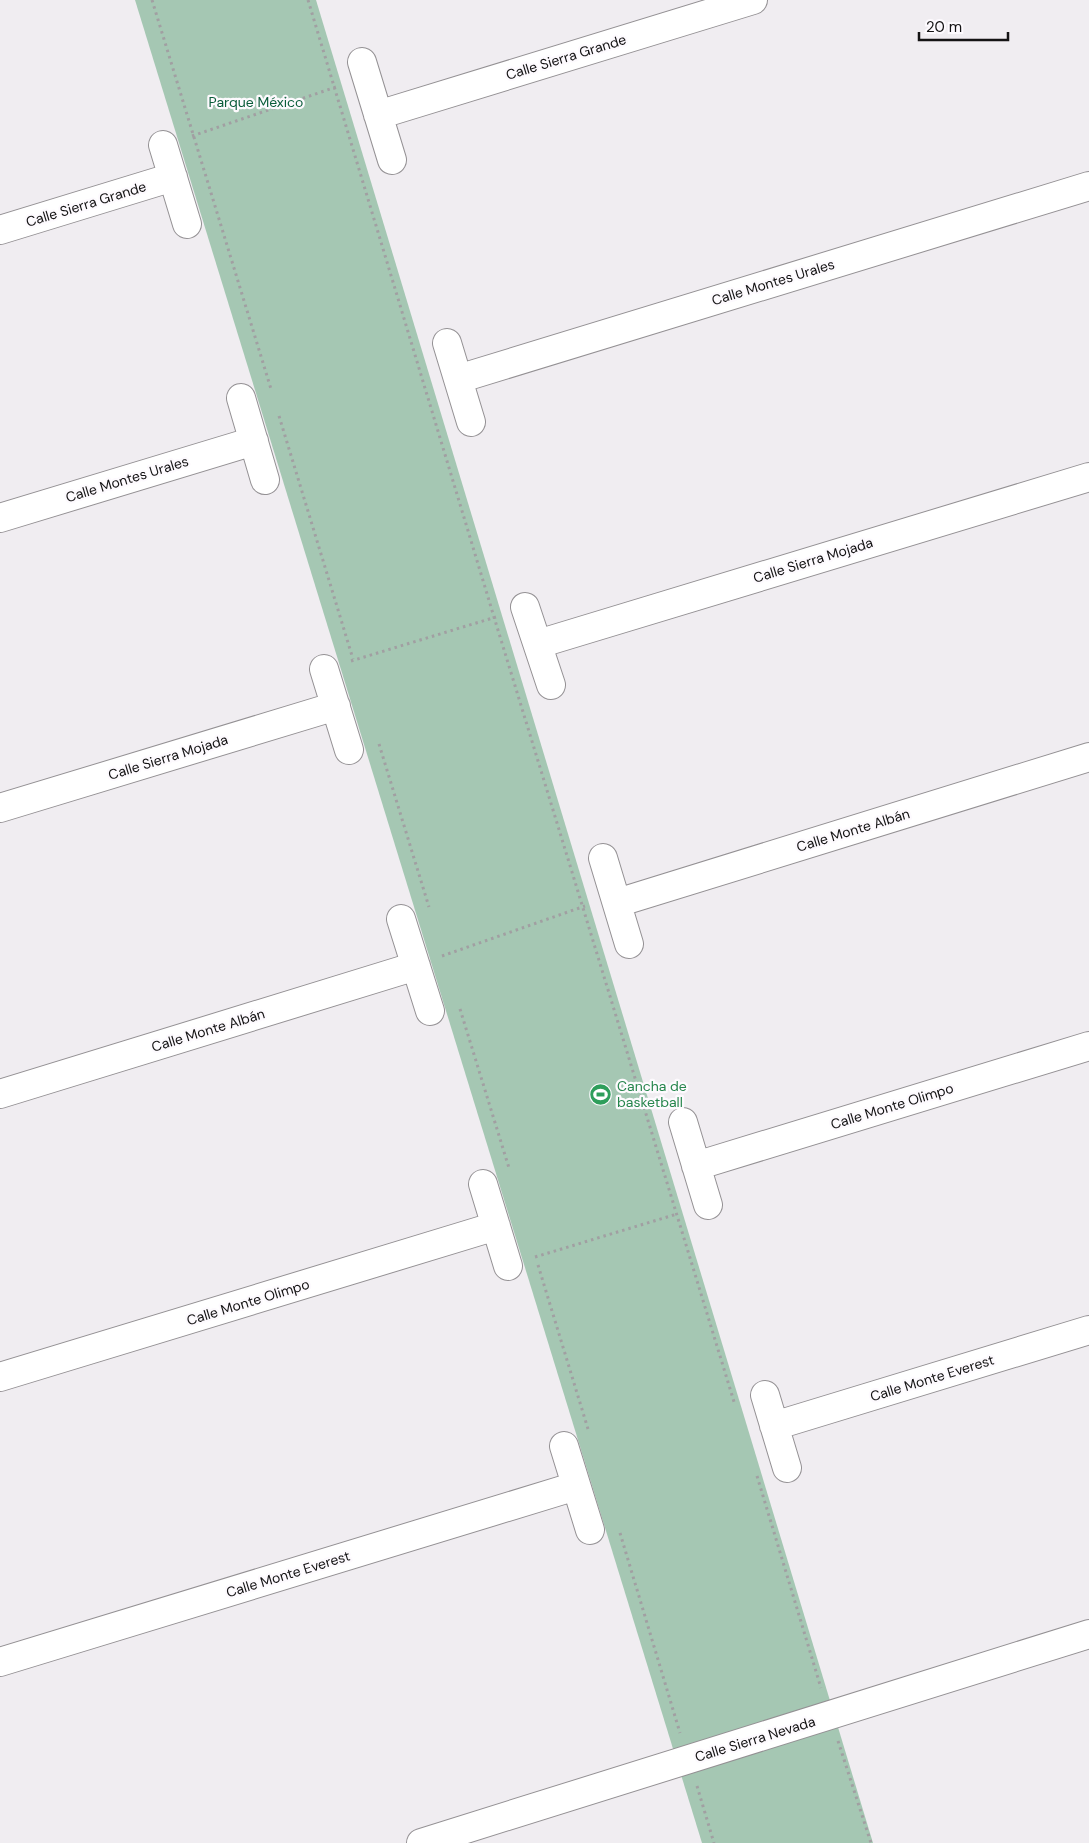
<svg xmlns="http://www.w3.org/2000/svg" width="1089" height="1843" font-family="'DM Sans',sans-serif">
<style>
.green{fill:#a5c7b3}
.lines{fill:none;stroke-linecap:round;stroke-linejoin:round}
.minor-casing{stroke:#949194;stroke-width:30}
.path{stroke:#a19fa2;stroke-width:3;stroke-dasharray:2.5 4;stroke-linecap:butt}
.minor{stroke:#fff;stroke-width:28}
.labels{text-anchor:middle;stroke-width:4.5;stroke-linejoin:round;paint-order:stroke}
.street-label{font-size:14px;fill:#141314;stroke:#fdfafe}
.park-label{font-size:14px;fill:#0a5d3a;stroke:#fdfafe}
.leisure-label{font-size:14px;fill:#27864d;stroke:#fdfafe;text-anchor:start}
</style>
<rect width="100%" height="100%" fill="#f0edf1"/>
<path class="green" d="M135,0H316L873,1843H702Z"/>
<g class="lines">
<defs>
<path id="minor" d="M362,62L392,160
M378,115L753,0
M163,145L187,224
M0,230L173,177
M447,343L471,422
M458,379L1089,186
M241,398L265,480
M0,518L254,441
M525,607L551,685
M538,644L1089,477
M324,669L349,750
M0,808L336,706
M603,858L629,944
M617,903L1089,757
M401,919L430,1011
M0,1094L416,966
M683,1122L708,1205
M696,1166L1089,1046
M483,1184L508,1266
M0,1377L496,1226
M765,1395L787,1468
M774,1426L1089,1330
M564,1446L590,1530
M0,1662L576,1486
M421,1843L1089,1634"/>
</defs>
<use href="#minor" class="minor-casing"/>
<path class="path" d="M152,0L271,389
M308,0L494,617L735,1405
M192,136L336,87
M279,416L353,659
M351,661L496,617
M379,744L429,907
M442,956L585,906
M460,1009L509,1168
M535,1257L677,1214
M538,1265L588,1429
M757,1476L821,1688
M620,1533L680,1733
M838,1741L871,1843
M697,1786L714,1843"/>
<use href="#minor" class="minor"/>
</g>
<defs>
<symbol id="stadium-disc" viewBox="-11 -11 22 22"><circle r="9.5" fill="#2e9e5b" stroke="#fdfafe"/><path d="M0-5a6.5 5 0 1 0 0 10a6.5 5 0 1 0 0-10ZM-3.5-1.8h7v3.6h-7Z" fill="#fff"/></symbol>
</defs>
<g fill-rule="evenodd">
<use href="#stadium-disc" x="588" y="1082" width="25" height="25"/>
</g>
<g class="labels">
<g class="street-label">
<text transform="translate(566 57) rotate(-17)" y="5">Calle Sierra Grande</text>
<text transform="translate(86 204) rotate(-17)" y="5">Calle Sierra Grande</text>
<text transform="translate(773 282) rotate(-17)" y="5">Calle Montes Urales</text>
<text transform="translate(127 479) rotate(-17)" y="5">Calle Montes Urales</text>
<text transform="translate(813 560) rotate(-17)" y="5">Calle Sierra Mojada</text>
<text transform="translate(168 757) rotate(-17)" y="5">Calle Sierra Mojada</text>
<text transform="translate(853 830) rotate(-17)" y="5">Calle Monte Albán</text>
<text transform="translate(208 1030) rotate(-17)" y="5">Calle Monte Albán</text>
<text transform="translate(892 1106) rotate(-17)" y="5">Calle Monte Olimpo</text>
<text transform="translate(248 1302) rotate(-17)" y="5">Calle Monte Olimpo</text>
<text transform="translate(932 1378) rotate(-17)" y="5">Calle Monte Everest</text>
<text transform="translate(288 1574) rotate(-17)" y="5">Calle Monte Everest</text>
<text transform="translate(755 1739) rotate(-17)" y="5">Calle Sierra Nevada</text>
</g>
<g class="park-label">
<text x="256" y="107">Parque México</text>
</g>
<g class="leisure-label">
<text x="617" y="1091">Cancha de<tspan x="617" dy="16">basketball</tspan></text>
</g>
</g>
<path d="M919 32v8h89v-8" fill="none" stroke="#141314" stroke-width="2.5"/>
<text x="926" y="32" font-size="15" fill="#141314" stroke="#fdfafe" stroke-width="4" paint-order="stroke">20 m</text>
</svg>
